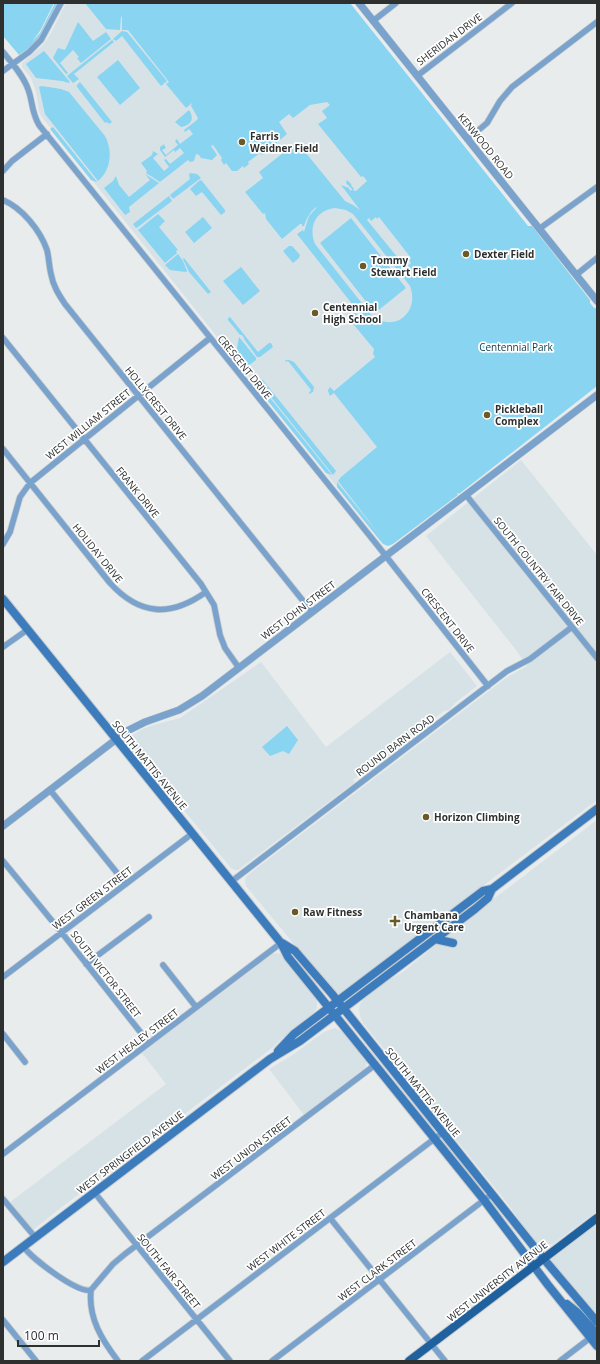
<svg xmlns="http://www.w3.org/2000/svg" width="600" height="1364" font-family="'Open Sans',sans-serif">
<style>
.built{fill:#d7e2e7}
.green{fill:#88d4f1;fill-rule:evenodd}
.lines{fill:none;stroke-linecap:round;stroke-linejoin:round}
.minor-casing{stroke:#c7cacb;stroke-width:7}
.tertiary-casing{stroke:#c7cacb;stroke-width:8}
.secondary-casing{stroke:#c7cacb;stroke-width:10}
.primary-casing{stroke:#c7cacb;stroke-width:10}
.minor{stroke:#79a2cd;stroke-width:5.5}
.tertiary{stroke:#79a2cd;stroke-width:7}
.secondary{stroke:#3c7cbc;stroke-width:8}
.primary{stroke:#1e619e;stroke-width:8}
.poi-dot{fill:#695b28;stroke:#fff;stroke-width:1.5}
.labels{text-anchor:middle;stroke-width:3.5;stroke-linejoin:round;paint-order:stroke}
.street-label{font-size:10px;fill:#2e3030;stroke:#fff}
.poi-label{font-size:10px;font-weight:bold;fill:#2e3030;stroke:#fff;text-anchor:start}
.park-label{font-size:10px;fill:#0f4050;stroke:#fff}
</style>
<rect width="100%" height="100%" fill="#e8eced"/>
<path class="built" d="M66,3H279L302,5L340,51L343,49L372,84L455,295L375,357L427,505L380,541L41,116L39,111L36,92L31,78L22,67V63L43,45L51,33Z
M521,460L597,555V800L337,996L246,886L245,880L247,876L254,870L506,678L527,666L516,650L426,536Z
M450,652L477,686L454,704L449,710L444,711L353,780L355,782L238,870H234L231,868L130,744L128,740L131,736L142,729L153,725L180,718L261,662L326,747Z
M597,820V1211L553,1244L543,1246L536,1243L533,1240L508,1204L445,1126L403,1075L389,1055L363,1023L360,1016L359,1010L360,1004L365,997L383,983L403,972L466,920Z
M276,953L282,954L312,991L317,1002V1008L314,1012L308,1019L280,1040L272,1048L58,1210L28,1234L5,1206L166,1084L142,1053L272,954Z
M335,1028L343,1032L366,1060L367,1063L365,1068L304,1115L269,1069L291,1056L324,1032Z
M597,1224V1315L550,1260Z"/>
<path class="green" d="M3,3H54L40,31L32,42L40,33L55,3H58L41,36L33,45L19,55L3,36Z
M85,3H350L528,226H532L590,300V303L571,279L594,308H597V386L459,494L458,493H457L458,495L393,544L388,546L383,544L337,487V482L383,539L338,481L341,477L377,447L334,393L330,396L328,391V390L330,387L334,391L375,357L373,354L374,349L349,319V316L352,314L356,313L358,316L360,314L297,234L303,230L304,232L309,216L318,206C311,210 307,217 304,226H302V224H300L282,239L266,219L265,213L263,214L245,192L263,178L259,172L297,142L345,201L353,205L360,210L341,185L349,188V189L351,191L352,189L346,183L347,180L351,184L352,187L354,188L353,190L356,191L367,181L363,176L361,177L318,124L327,118L322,111L330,105L327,102L310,105L293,118L289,114L279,122L287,134L262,155L260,153L248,162L249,164L244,168L243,166L237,171H232L226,163L224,165L221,160L222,158L213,145L211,146L217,155L212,160L201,158L199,155L196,154L194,161L190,162L188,160L160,182L146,173L147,171L141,163L152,155L153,151L158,154L153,158L164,171L169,167L164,160L166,159L170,164L184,153L180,148L175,152L174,150L165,157L160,150V147L166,143L164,145L166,148L162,150L166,155L178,145L175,141L177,139L180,144L193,134L189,129L185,132L184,130L197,120L198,118L191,106L192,103L186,108L166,84L169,82L128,30H122V17L121,16L120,30L106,29ZM335,208L346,210L353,214L410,286C420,312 395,333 372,316L315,244C308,227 316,210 335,208ZM376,217L377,219L379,217L411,258L409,260L411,263L408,266L413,274L412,275L367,220L369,218L371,221Z
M78,22L93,41L106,32L111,39L81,63L77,58L79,57L73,50L60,63L68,73L66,74L53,58L58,48L65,50Z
M122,31L127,32L167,81L161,86L122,36L116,41L113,39Z
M112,40L114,42L74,74L79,79L73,83L67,76Z
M44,51L70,82L69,83L62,81L36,78L26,64Z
M118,60L140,88L120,105L97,77Z
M80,82L112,122L109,124L107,122L105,123L77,87V85Z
M42,86L61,89L69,92L105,136C113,150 111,171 98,181L45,114L39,87Z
M189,110C195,119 191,125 181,127L175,122Z
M53,127L97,182L91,180L50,129Z
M190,173L197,174L201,178L173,199L170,195L190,179L189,175Z
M145,174L159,183L129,207L130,212L125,215L104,188L113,181L116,176L119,185L129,197L150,180Z
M200,180L202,181L225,210V212L221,215L202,192L196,196L190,189Z
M169,196L172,201L138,227L136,228L133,224Z
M158,214L165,221L159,227L178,250L176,251L177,253L165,263L138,230Z
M203,217L212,228L194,243L185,232Z
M351,218L406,288L375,313L320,243Z
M289,246H292L300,255L299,258L293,263L283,251Z
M178,254L183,261L187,271L186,272L170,270L165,265Z
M184,258L211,292L208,294L189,272L183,259Z
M241,267L260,291L243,305L223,281Z
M230,317L258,352L269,343H271L273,347L260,357H257L244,339V338L242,335H240L228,320V318Z
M239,337L256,358V360L248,366H246L236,354Z
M286,360H289L294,362L314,387L313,392L309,394V393L311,390L288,361L285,362Z
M262,379L336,471L333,475L259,382Z
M258,384L263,389L332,475L326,473L259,390Z
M287,726L298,740L289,754L283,751L270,756L262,747Z"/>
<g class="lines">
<defs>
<path id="minor" d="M373,21L396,3
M3,52C12,63 23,75 28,89C33,102 31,111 39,125L378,546L488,686
M3,71L29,52L41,40L61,3
M417,76L512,3
M468,139L487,123L500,101L512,87L597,22
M3,171L12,161L47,134
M3,200C22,208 40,230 47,250C49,258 49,266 51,274C53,286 59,295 65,304L312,612
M539,229L597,187
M576,275L597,258
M3,338L201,584L214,605L220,635L225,648L239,668
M3,449L110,583C140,616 171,617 206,592
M466,495L597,658
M3,544L10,532L20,497L30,483L210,338
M3,647L27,630
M50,790L126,884
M3,861L62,933L149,1043
M232,881L507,671L530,659L572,627
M86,964L149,917
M163,965L196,1007
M3,977L193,833
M3,1034L25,1062
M3,1154L281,943
M94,1192L230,1361
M3,1199L35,1237
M330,1218L445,1361
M23,1246C31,1258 78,1294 91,1290
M3,1320L36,1361
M118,1361C102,1340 88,1318 91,1290L113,1264L125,1254L375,1065
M142,1361L442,1133
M272,1361L492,1194
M560,1361L590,1338"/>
<path id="tertiary" d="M359,3L597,301
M3,826L127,731L145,722L179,710L202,696L597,395"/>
<path id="secondary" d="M3,599L281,943L288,957L484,1200L548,1285L597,1346
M435,939L453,943
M282,943L295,951L332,994L543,1258L597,1322
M278,1051L294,1034L483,891L492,889L597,809
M3,1262L270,1059L300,1041L475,909L488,898L492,889
M567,1304L577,1312L597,1334"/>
<path id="primary" d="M409,1361L597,1218"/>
</defs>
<use href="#minor" class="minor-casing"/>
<use href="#tertiary" class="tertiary-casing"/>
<use href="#secondary" class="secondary-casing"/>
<use href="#primary" class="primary-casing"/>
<use href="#minor" class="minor"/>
<use href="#tertiary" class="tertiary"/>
<use href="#secondary" class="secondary"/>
<use href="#primary" class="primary"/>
</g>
<g class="poi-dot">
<circle cx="242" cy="142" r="4"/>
<circle cx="466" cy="254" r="4"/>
<circle cx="363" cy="266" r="4"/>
<circle cx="315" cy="313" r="4"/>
<circle cx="487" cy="415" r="4"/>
<circle cx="426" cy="817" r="4"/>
<circle cx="295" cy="912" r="4"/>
<path d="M393 915h4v4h4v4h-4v4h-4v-4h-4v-4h4z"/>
</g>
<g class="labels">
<g class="street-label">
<text transform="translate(449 39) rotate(-37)" y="4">SHERIDAN DRIVE</text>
<text transform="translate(486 146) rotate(51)" y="4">KENWOOD ROAD</text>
<text transform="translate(245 367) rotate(51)" y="4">CRESCENT DRIVE</text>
<text transform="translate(156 403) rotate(51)" y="4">HOLLYCREST DRIVE</text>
<text transform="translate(88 424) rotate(-39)" y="4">WEST WILLIAM STREET</text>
<text transform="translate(138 492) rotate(51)" y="4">FRANK DRIVE</text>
<text transform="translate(98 553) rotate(51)" y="4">HOLIDAY DRIVE</text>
<text transform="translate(539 571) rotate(51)" y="4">SOUTH COUNTRY FAIR DRIVE</text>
<text transform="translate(298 610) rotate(-37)" y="4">WEST JOHN STREET</text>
<text transform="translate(448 620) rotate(52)" y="4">CRESCENT DRIVE</text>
<text transform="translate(395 745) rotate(-37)" y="4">ROUND BARN ROAD</text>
<text transform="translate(150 765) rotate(51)" y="4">SOUTH MATTIS AVENUE</text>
<text transform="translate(92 898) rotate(-37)" y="4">WEST GREEN STREET</text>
<text transform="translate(106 974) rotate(52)" y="4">SOUTH VICTOR STREET</text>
<text transform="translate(137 1041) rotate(-37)" y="4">WEST HEALEY STREET</text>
<text transform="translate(423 1092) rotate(51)" y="4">SOUTH MATTIS AVENUE</text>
<text transform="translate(251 1148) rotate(-37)" y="4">WEST UNION STREET</text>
<text transform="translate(130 1152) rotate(-37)" y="4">WEST SPRINGFIELD AVENUE</text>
<text transform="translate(286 1240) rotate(-37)" y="4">WEST WHITE STREET</text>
<text transform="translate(377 1270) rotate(-37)" y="4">WEST CLARK STREET</text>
<text transform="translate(169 1271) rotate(51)" y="4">SOUTH FAIR STREET</text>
<text transform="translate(497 1281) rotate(-38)" y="4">WEST UNIVERSITY AVENUE</text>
</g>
<g class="poi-label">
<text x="250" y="140">Farris<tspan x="250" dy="12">Weidner Field</tspan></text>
<text x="474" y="258">Dexter Field</text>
<text x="371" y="264">Tommy<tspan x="371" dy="12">Stewart Field</tspan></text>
<text x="323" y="311">Centennial<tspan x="323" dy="12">High School</tspan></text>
<text x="495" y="413">Pickleball<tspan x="495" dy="12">Complex</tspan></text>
<text x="434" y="821">Horizon Climbing</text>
<text x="303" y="916">Raw Fitness</text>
<text x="404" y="919">Chambana<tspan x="404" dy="12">Urgent Care</tspan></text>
</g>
<g class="park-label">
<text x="516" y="351">Centennial Park</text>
</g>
</g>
<rect width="600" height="1364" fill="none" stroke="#2e3030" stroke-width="8"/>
<path d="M18 1340v6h81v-6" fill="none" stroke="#2e3030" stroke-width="2"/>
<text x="24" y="1340" font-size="12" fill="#2e3030" stroke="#ffffff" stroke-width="3" paint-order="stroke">100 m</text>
</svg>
